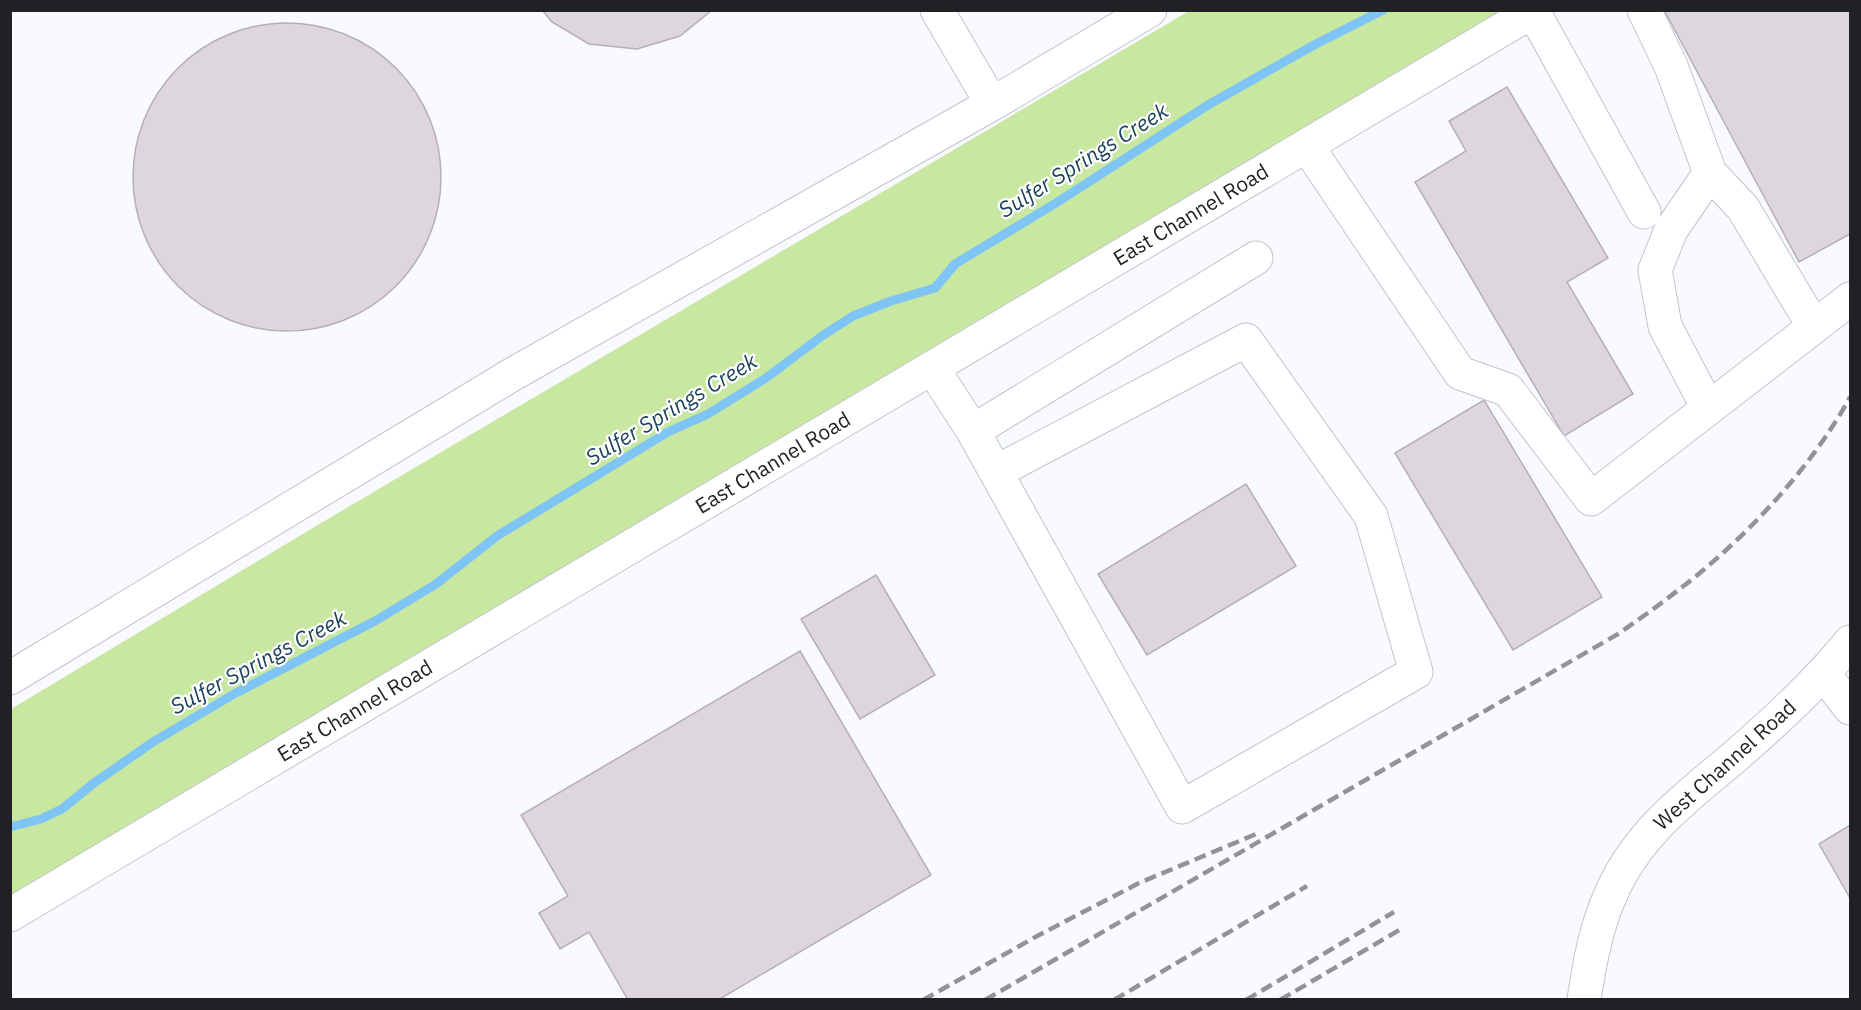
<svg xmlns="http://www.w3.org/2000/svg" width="1861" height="1010" font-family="'IBM Plex Sans',sans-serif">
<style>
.green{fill:#c8e7a0}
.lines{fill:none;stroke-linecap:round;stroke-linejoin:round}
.stream{stroke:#7ec4f4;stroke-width:9}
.building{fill:#ddd6dd;stroke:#b6afb6;stroke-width:1.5}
.minor-casing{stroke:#c0c5cd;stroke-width:35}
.minor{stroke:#fff;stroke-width:33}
.rail{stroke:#919396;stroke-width:4.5;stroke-dasharray:12 6;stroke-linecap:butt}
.labels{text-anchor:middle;stroke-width:4.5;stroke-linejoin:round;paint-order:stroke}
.street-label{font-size:21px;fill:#1f2124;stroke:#fff}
.water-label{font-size:22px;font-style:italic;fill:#1c435b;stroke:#fff}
</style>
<rect width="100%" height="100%" fill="#f8fafe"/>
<path class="green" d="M1189,11H1502L11,896V709L316,526Z"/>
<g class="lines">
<path class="stream" d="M10,827L41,819L62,809L94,783L153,742L234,694L375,621L436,584L497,536L668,432L708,414L766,378L822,336L853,316L891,301L935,288L955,264L1056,203L1208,105L1314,45L1383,10"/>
</g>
<path class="building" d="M542,10H712L680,36L637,49L589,44L552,22Z
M1664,10H1850V234L1799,262Z
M133 177a154 154 0 1 1 308 0a154 154 0 1 1-308 0Z
M1507,87L1608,258L1567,282L1633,394L1564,436L1415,182L1466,151L1449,121Z
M1484,400L1602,597L1513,650L1395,453Z
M1246,484L1296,566L1147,655L1098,574Z
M876,575L935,675L860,719L801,619Z
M800,651L931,875L718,1000H628L589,932L560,949L539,913L568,896L521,815Z
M1850,825V898L1819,844Z"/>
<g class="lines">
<defs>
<path id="minor" d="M937,10L992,104
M1644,10L1671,66L1710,173L1743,208L1814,327
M1533,11L1644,212
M1307,146L1460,373L1508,390L1591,499L1850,299
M933,369L973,431L1256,258
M1708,408L1665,326L1655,270L1671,230L1710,173
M973,431L1182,807L1416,672L1371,516L1246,340L996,472
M1824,674L1850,708
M10,678L513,374L992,104L1150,10
M10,915L1535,10
M1584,1000C1589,965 1596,926 1611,894C1637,833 1689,795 1738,754C1778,719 1817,683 1850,642"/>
</defs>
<use href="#minor" class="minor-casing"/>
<use href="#minor" class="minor"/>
<path class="rail" d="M923,1000L1039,935L1139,883L1261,832
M985,1000L1618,634C1638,620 1658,606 1677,591C1742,542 1811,469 1850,397
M1114,1000L1307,886
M1246,1000L1394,912
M1280,1000L1401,929"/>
</g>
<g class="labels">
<g class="street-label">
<text transform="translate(1191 215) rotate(-31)" y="7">East Channel Road</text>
<text transform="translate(773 463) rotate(-31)" y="7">East Channel Road</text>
<text transform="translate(355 711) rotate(-31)" y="7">East Channel Road</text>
<text transform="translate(1725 765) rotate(-42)" y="7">West Channel Road</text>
</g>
<g class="water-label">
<text transform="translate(1083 160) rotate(-32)" y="8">Sulfer Springs Creek</text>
<text transform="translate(671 409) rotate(-31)" y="8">Sulfer Springs Creek</text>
<text transform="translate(258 662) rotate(-28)" y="8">Sulfer Springs Creek</text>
</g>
</g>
<rect width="1861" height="1010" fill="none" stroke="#1f2124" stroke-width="24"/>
</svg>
